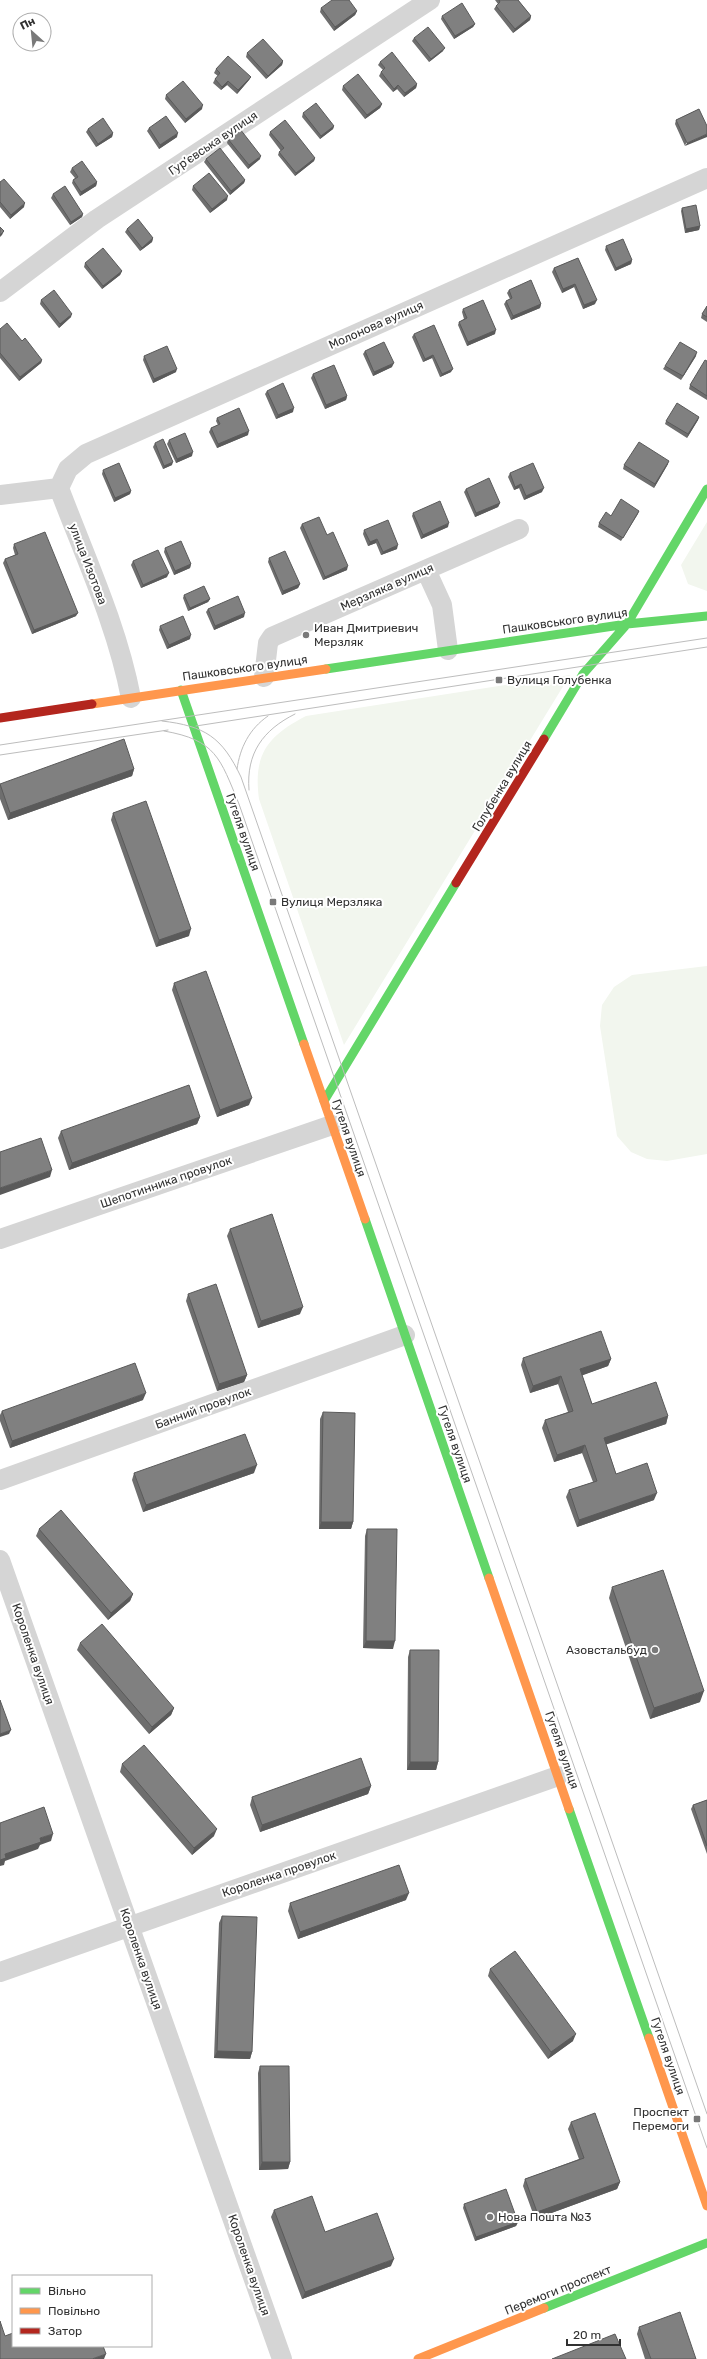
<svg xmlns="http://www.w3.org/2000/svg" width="707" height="2359" font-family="Rubik,sans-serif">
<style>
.green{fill:#f2f6ee}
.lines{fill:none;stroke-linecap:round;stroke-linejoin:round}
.street{stroke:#d5d5d5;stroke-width:20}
.fast{stroke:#63d668;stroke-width:9}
.slow{stroke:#ff974d;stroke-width:9}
.jam{stroke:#b3261e;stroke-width:9}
.tram{stroke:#bdbdbd;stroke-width:1}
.wall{fill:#6e6e6e}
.shaded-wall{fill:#5a5a5a}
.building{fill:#808080;stroke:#5a5a5a}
.poi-dot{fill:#797979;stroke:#fff;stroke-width:1.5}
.labels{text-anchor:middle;stroke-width:4;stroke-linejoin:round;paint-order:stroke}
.street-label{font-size:12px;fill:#313131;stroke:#fff}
.poi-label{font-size:12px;fill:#313131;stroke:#fff;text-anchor:start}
</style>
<rect width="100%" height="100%" fill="#fff"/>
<path class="green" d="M707,522V591L688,584L681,565Z
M570,675L344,1045L259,799C253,755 267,736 306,716Z
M707,966V1154L667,1161L647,1159L631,1152L617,1136L600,1026L602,1005L614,987L632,975Z"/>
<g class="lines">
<path class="street" d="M0,292L97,219L430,0
M59,488L68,469L86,454L707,178
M59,488C85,557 117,625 131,698
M0,495L59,488
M426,570L442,605L448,650
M264,677L268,643L272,637L519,529
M0,1239L332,1125
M0,1480L405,1335
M0,1560L282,2359
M0,1972L558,1776"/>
<path class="fast" d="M326,669L627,624L707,489
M181,690L304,1044
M544,739L583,674L627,624L707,616
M324,1101L456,883
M365,1219L489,1578
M569,1809L649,2038
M544,2308L707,2243"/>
<path class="slow" d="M92,704L326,669
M304,1044L365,1219
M489,1578L569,1809
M649,2038L707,2206
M418,2359L544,2308"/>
<path class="jam" d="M0,718L92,704
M456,883L544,739"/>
<path class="tram" d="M162,721C205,726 222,737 241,777L707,2114
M196,726L707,647
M164,731C216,740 220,758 239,804L707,2148
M0,745L707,638
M0,755L168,730
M237,769C240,748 249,729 268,716
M249,790C246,753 263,730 295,714"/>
</g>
<path class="wall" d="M495,0H518L531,16L530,20L513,33L494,9L496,6L498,4Z
M321,8L357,11L355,15L334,31L320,12Z
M442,16L475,24L473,27L454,39L441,19Z
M414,38L443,51L429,62L412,41Z
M247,53L283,61L282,65L266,79L246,57Z
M380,62L417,84L416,88L404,97L397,89L393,92L379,76L381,72L383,70L378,65Z
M216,69L251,77L249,80L237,94L227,85L221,90L213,83L215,79L218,76L214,73Z
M343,86L382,104L380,108L365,119L342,90Z
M166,95L202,109L185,123L165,99Z
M699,109L685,146L675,124L676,120Z
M303,113L334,126L333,129L320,139L302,117Z
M149,128L177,137L159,149L147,131Z
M88,129L113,133L112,137L96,147L86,132Z
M270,132L315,158L314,161L295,176L278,155L279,152L281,151L269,135Z
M228,139L260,159L248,169L227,143Z
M206,159L245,180L244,183L230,195L204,162Z
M72,168L97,182L96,186L80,196L72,183L73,180L75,178L70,172Z
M0,182L24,207L10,219L0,207Z
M193,186L227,200L210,213L192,190Z
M53,194L83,214L82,217L70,225L51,198Z
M682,208L700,226L699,230L685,233L681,211Z
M127,229L153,238L152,242L140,251L125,232Z
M606,246L632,260L631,264L615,271L605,250Z
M578,258L595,304L583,309L574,287L562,293L552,272L554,268Z
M85,263L122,271L120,275L102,289L84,267Z
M509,290L541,304L540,308L511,320L504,304L506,301L510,299L507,293Z
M41,300L71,317L59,328L40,304Z
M707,306V322L701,318L702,314Z
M463,309L495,334L467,346L458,325L459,322L464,319L462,312Z
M0,329L22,341L42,360L41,363L19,381L0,358Z
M414,334L451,372L440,377L432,358L423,362L412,337Z
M365,351L392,367L373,376L363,354Z
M144,356L176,372L153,383L143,360Z
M696,356L681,380L663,369L665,366Z
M707,361V400L689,389L690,385Z
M313,374L347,396L346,400L325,409L311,378Z
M267,391L293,412L276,419L265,394Z
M699,417L698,420L687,438L665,424L666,421Z
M217,418L248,435L217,448L209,432L211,428L218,425L216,421Z
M169,440L192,456L176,463L167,444Z
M155,443L172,465L163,469L153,447Z
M668,464L654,488L623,469L624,465Z
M103,470L131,491L130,494L114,502L102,474Z
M510,473L542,492L524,500L519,488L514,490L508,477Z
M466,489L500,503L498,507L475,517L464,492Z
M639,511L638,514L621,541L598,527L599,523L611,516Z
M413,513L448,527L421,539L412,516Z
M302,524L327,535L347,570L323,580L300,528Z
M364,530L397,549L381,555L376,543L368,546L363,534Z
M14,544L76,616L32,634L3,563L5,559L15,555L13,548Z
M165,548L191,564L190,568L174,575L164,552Z
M269,558L300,584L298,588L282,595L268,562Z
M133,561L167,577L141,588L131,565Z
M184,595L210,599L208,602L188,611L183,598Z
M208,609L244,617L214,630L206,612Z
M160,626L190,639L167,649L159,630Z
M134,769L132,776L8,820L0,799V784Z
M113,813L189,936L156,947L111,820Z
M174,983L249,1105L217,1117L172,990Z
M200,1117L197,1124L69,1170L58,1138L61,1131Z
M230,1229L300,1314L258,1328L227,1236Z
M188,1294L247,1375L244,1382L217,1391L186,1301Z
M523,1358L611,1359L608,1366L582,1375L592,1404L668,1416L666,1424L606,1444L616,1474L654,1500L577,1527L566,1497L569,1490L593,1482L582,1453L554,1462L542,1428L545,1420L568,1412L558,1384L530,1393L521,1365Z
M143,1400L10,1448L0,1421V1415L2,1411Z
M323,1412L353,1522L351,1529H319L320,1419Z
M134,1473H254L143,1512L132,1480Z
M39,1529L133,1594L130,1601L108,1620L36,1536Z
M367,1529L393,1649L363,1648L365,1536Z
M612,1587L700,1702L650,1719L609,1598Z
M80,1643L174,1708L171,1715L149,1734L77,1650Z
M410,1650L438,1762L436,1770H407L408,1657Z
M122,1764L214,1836L192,1855L120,1772Z
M371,1786L368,1794L260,1832L250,1805L252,1797Z
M707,1800V1854L691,1809L693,1805Z
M406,1900L298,1939L288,1911L290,1903Z
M222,1916L252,2052L250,2059L214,2058L219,1923Z
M490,1969L573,2041L548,2059L488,1976Z
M260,2066L290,2162L288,2169L259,2170L258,2073Z
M571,2122L620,2182L617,2189L535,2219L523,2186L525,2179L579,2159L568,2129Z
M464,2204L518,2222L516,2226L475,2241L463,2208Z
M274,2210L325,2232L391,2266L302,2299L271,2217Z
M639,2327L696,2359H645L637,2334Z"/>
<path class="shaded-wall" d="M357,11L355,15L334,31L335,27Z
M531,16L530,20L513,33L515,29Z
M475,24L473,27L454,39L455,36Z
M445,48L443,51L429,62L431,59Z
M283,61L282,65L266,79L268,76Z
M251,77L249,80L237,94L238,90Z
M228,81L227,85L221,90L222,87Z
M417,84L416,88L404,97L405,93Z
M398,85L397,89L393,92L394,89Z
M382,104L380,108L365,119L367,115Z
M203,105L202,109L185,123L186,119Z
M334,126L333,129L320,139L321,136Z
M113,133L112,137L96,147L98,144Z
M178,133L177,137L159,149L160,145Z
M707,134V137L685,146L687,143Z
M261,156L260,159L248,169L249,165Z
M315,158L314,161L295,176L296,173Z
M245,180L244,183L230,195L231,191Z
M97,182L96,186L80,196L81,192Z
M228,196L227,200L210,213L212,209Z
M25,203L24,207L10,219L11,215Z
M83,214L82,217L70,225L71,222Z
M700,226L699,230L685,233L686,229Z
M4,231L2,235L0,237V235Z
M153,238L152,242L140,251L142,248Z
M632,260L631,264L615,271L616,268Z
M122,271L120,275L102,289L103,286Z
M575,284L574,287L562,293L563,289Z
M597,300L595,304L583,309L584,305Z
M541,304L540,308L511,320L513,316Z
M72,314L71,317L59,328L60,324Z
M496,330L495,334L467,346L468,342Z
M697,352L696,356L681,380L683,376Z
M433,355L432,358L423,362L425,359Z
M42,360L41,363L19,381L20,377Z
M394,363L392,367L373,376L374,372Z
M177,369L176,372L153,383L154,379Z
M453,369L451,372L440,377L442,374Z
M347,396L346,400L325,409L326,405Z
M294,408L293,412L276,419L278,415Z
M699,417L698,420L687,438L688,434Z
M249,431L248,435L217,448L218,444Z
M193,452L192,456L176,463L177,459Z
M669,461L668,464L654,488L655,484Z
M173,462L172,465L163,469L164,466Z
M521,484L519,488L514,490L515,487Z
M544,488L542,492L524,500L526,496Z
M131,491L130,494L114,502L115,498Z
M500,503L498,507L475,517L476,513Z
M449,523L448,527L421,539L423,535Z
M377,539L376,543L368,546L370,542Z
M398,545L397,549L381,555L383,552Z
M191,564L190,568L174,575L175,571Z
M348,566L347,570L323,580L325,577Z
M169,573L167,577L141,588L143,585Z
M300,584L298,588L282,595L283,591Z
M210,599L208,602L188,611L190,608Z
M78,613L76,616L32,634L34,630Z
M245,613L244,617L214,630L215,626Z
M191,635L190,639L167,649L169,645Z
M134,769L132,776L8,820L10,813Z
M191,929L189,936L156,947L159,940Z
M252,1098L249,1105L217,1117L220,1110Z
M200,1117L197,1124L69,1170L72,1163Z
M52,1170L50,1177L0,1195V1188Z
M303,1307L300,1314L258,1328L261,1321Z
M611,1359L608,1366L578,1377L580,1369Z
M247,1375L244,1382L217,1391L219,1384Z
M561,1376L558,1384L530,1393L533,1386Z
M146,1393L143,1400L10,1448L12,1441Z
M668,1416L666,1424L602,1446L604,1438Z
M585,1445L582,1453L554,1462L557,1455Z
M257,1465L254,1473L143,1512L146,1505Z
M657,1493L654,1500L577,1527L579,1520Z
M321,1522H353L351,1529H319Z
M133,1594L130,1601L108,1620L111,1613Z
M366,1641H395L393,1649L363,1648Z
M704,1691L700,1702L650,1719L654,1708Z
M174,1708L171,1715L149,1734L152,1727Z
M11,1730L9,1734L0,1737V1734Z
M410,1762H438L436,1770H407Z
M371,1786L368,1794L260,1832L262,1825Z
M217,1829L214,1836L192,1855L194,1848Z
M53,1834L51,1841L40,1845L38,1849L5,1861L4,1865L0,1866V1860L5,1854L40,1838Z
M409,1893L406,1900L298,1939L300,1932Z
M576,2034L573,2041L548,2059L551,2052Z
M217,2051L252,2052L250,2059L214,2058Z
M262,2162H290L288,2169L259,2170Z
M620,2182L617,2189L535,2219L537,2212Z
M518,2222L516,2226L475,2241L476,2237Z
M394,2259L391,2266L302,2299L305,2292Z
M106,2354L104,2359H92Z"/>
<path class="building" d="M332,0H349L357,11L335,27L321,8Z
M499,0H518L531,16L515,29L496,6L500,2Z
M462,3L475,24L455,36L442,16Z
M428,27L445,48L431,59L414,38Z
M263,39L283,61L268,76L247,53Z
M392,52L417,84L405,93L398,85L394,89L381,72L385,68L380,62Z
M228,56L251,77L238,90L228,81L222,87L215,79L220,73L216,69Z
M358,74L382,104L367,115L343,86Z
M183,81L203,105L186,119L166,95Z
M316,103L334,126L321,136L303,113Z
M699,109L707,126V134L687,143L676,120Z
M166,116L178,133L160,145L149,128Z
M103,118L113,133L98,144L88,129Z
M285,120L315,158L296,173L279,152L284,148L270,132Z
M240,129L261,156L249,165L228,139Z
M220,148L245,180L231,191L206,159Z
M82,161L97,182L81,192L73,180L78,177L72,168Z
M209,173L228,196L212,209L193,186Z
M4,179L25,203L11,215L0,202V182Z
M65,186L83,214L71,222L53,194Z
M696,205L700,226L686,229L682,208Z
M138,219L153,238L142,248L127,229Z
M0,227L4,231L0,235Z
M623,239L632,260L616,268L606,246Z
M103,248L122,271L103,286L85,263Z
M578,258L597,300L584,305L575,284L563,289L554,268Z
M531,280L541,304L513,316L506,301L512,298L509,290Z
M54,290L72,314L60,324L41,300Z
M483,300L496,330L468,342L459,322L467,318L463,309Z
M707,306V317L702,314Z
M7,323L22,341L25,338L42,360L20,377L0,353V329Z
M434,325L453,369L442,374L433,355L425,359L414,334Z
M384,342L394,363L374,372L365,351Z
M680,342L697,352L683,376L665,366Z
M167,346L177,369L154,379L144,356Z
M705,360L707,361V396L690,385Z
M334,365L347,396L326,405L313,374Z
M283,383L294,408L278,415L267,391Z
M677,403L699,417L688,434L666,421Z
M239,408L249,431L218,444L211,428L220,424L217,418Z
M185,433L193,452L177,459L169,440Z
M163,439L173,462L164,466L155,443Z
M639,442L669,461L655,484L624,465Z
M119,463L131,491L115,498L103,470Z
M533,463L544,488L526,496L521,484L515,487L510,473Z
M489,478L500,503L476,513L466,489Z
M621,499L639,511L623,538L599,523L606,512L611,516Z
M440,501L449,523L423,535L413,513Z
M319,517L327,535L333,532L348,566L325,577L302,524Z
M388,520L398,545L383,552L377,539L370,542L364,530Z
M45,532L78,613L34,630L5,559L18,554L14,544Z
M181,541L191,564L175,571L165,548Z
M158,550L169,573L143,585L133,561Z
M285,551L300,584L283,591L269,558Z
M204,586L210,599L190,608L184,595Z
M238,596L245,613L215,626L208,609Z
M183,616L191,635L169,645L160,626Z
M124,739L134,769L10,813L0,784Z
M146,801L191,929L159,940L113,813Z
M206,971L252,1098L220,1110L174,983Z
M189,1085L200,1117L72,1163L61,1131Z
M41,1138L52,1170L0,1188V1152Z
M272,1214L303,1307L261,1321L230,1229Z
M216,1284L247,1375L219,1384L188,1294Z
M601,1331L611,1359L580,1369L592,1404L656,1382L668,1416L604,1438L616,1474L647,1463L657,1493L579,1520L569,1490L597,1481L585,1445L557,1455L545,1420L573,1411L561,1376L533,1386L523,1358Z
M135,1363L146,1393L12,1441L2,1411Z
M323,1412L355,1413L353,1522H321Z
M245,1434L257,1465L146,1505L134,1473Z
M61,1510L133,1594L111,1613L39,1529Z
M367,1529H397L395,1641H366Z
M663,1570L704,1691L654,1708L612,1587Z
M102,1624L174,1708L152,1727L80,1643Z
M410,1650H439L438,1762H410Z
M0,1700L11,1730L0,1734Z
M144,1745L217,1829L194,1848L122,1764Z
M361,1758L371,1786L262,1825L252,1797Z
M707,1800V1846L693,1805Z
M44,1807L53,1834L40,1838L41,1842L5,1854L6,1858L0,1860V1823Z
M399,1865L409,1893L300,1932L290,1903Z
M222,1916L257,1917L252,2052L217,2051Z
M515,1951L576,2034L551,2052L490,1969Z
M260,2066H289L290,2162H262Z
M595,2113L620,2182L537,2212L525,2179L584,2158L571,2122Z
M506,2189L518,2222L476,2237L464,2204Z
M312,2196L325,2232L377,2213L394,2259L305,2292L274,2210Z
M680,2312L696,2359H651L639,2327Z
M0,2321L5,2336L13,2333V2346H103L106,2354L92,2359H0Z
M615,2334L626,2359H552Z"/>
<g class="poi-dot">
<circle cx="306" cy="635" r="4"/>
<rect x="495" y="676" width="8" height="8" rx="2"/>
<rect x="269" y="898" width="8" height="8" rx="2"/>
<circle cx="655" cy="1650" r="4"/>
<rect x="693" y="2115" width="8" height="8" rx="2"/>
<circle cx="490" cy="2217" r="4"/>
</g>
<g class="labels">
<g class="street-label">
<text transform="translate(213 143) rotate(-34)" y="4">Гур’євська вулиця</text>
<text transform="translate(376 325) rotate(-24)" y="4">Молонова вулиця</text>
<text transform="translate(88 564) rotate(69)" y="4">улица Изотова</text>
<text transform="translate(387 587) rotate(-24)" y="4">Мерзляка вулиця</text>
<text transform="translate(565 621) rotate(-8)" y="4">Пашковського вулиця</text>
<text transform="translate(245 668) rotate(-8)" y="4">Пашковського вулиця</text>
<text transform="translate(502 786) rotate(-59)" y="4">Голубенка вулиця</text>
<text transform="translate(243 832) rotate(71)" y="4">Гугеля вулиця</text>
<text transform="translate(349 1138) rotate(71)" y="4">Гугеля вулиця</text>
<text transform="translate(166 1182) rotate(-19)" y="4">Шепотинника провулок</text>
<text transform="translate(203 1408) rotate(-20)" y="4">Банний провулок</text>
<text transform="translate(455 1444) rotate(71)" y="4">Гугеля вулиця</text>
<text transform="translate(33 1654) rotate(71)" y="4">Короленка вулиця</text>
<text transform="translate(562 1750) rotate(71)" y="4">Гугеля вулиця</text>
<text transform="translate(279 1874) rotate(-19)" y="4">Короленка провулок</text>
<text transform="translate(141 1959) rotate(71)" y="4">Короленка вулиця</text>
<text transform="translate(668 2056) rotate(71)" y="4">Гугеля вулиця</text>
<text transform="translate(249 2265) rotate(71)" y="4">Короленка вулиця</text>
<text transform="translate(558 2290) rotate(-22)" y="4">Перемоги проспект</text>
</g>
<g class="poi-label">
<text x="314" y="632">Иван Дмитриевич<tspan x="314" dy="14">Мерзляк</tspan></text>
<text x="507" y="684">Вулиця Голубенка</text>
<text x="281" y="906">Вулиця Мерзляка</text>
<text x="647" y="1654" text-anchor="end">Азовстальбуд</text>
<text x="689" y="2116" text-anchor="end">Проспект<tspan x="689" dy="14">Перемоги</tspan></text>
<text x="498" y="2221">Нова Пошта №3</text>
</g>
</g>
<rect x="12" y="2275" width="140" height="72" fill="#ffffff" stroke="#adadad"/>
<rect x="20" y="2288" width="20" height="6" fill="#63d668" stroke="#adadad"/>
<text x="48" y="2295" font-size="12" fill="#313131">Вільно</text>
<rect x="20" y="2308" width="20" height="6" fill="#ff974d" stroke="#adadad"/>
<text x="48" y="2315" font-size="12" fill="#313131">Повільно</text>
<rect x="20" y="2328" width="20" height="6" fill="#b3261e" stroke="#adadad"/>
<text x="48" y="2335" font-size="12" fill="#313131">Затор</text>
<g transform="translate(32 32) rotate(333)"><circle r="19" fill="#ffffff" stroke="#adadad"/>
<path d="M0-3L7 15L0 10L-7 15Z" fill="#797979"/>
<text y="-6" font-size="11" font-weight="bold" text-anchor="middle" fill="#313131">Пн</text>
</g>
<path d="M567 2339v6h53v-6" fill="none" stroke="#313131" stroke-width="2"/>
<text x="573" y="2339" font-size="12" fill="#313131" stroke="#ffffff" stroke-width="3" paint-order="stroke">20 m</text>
</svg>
